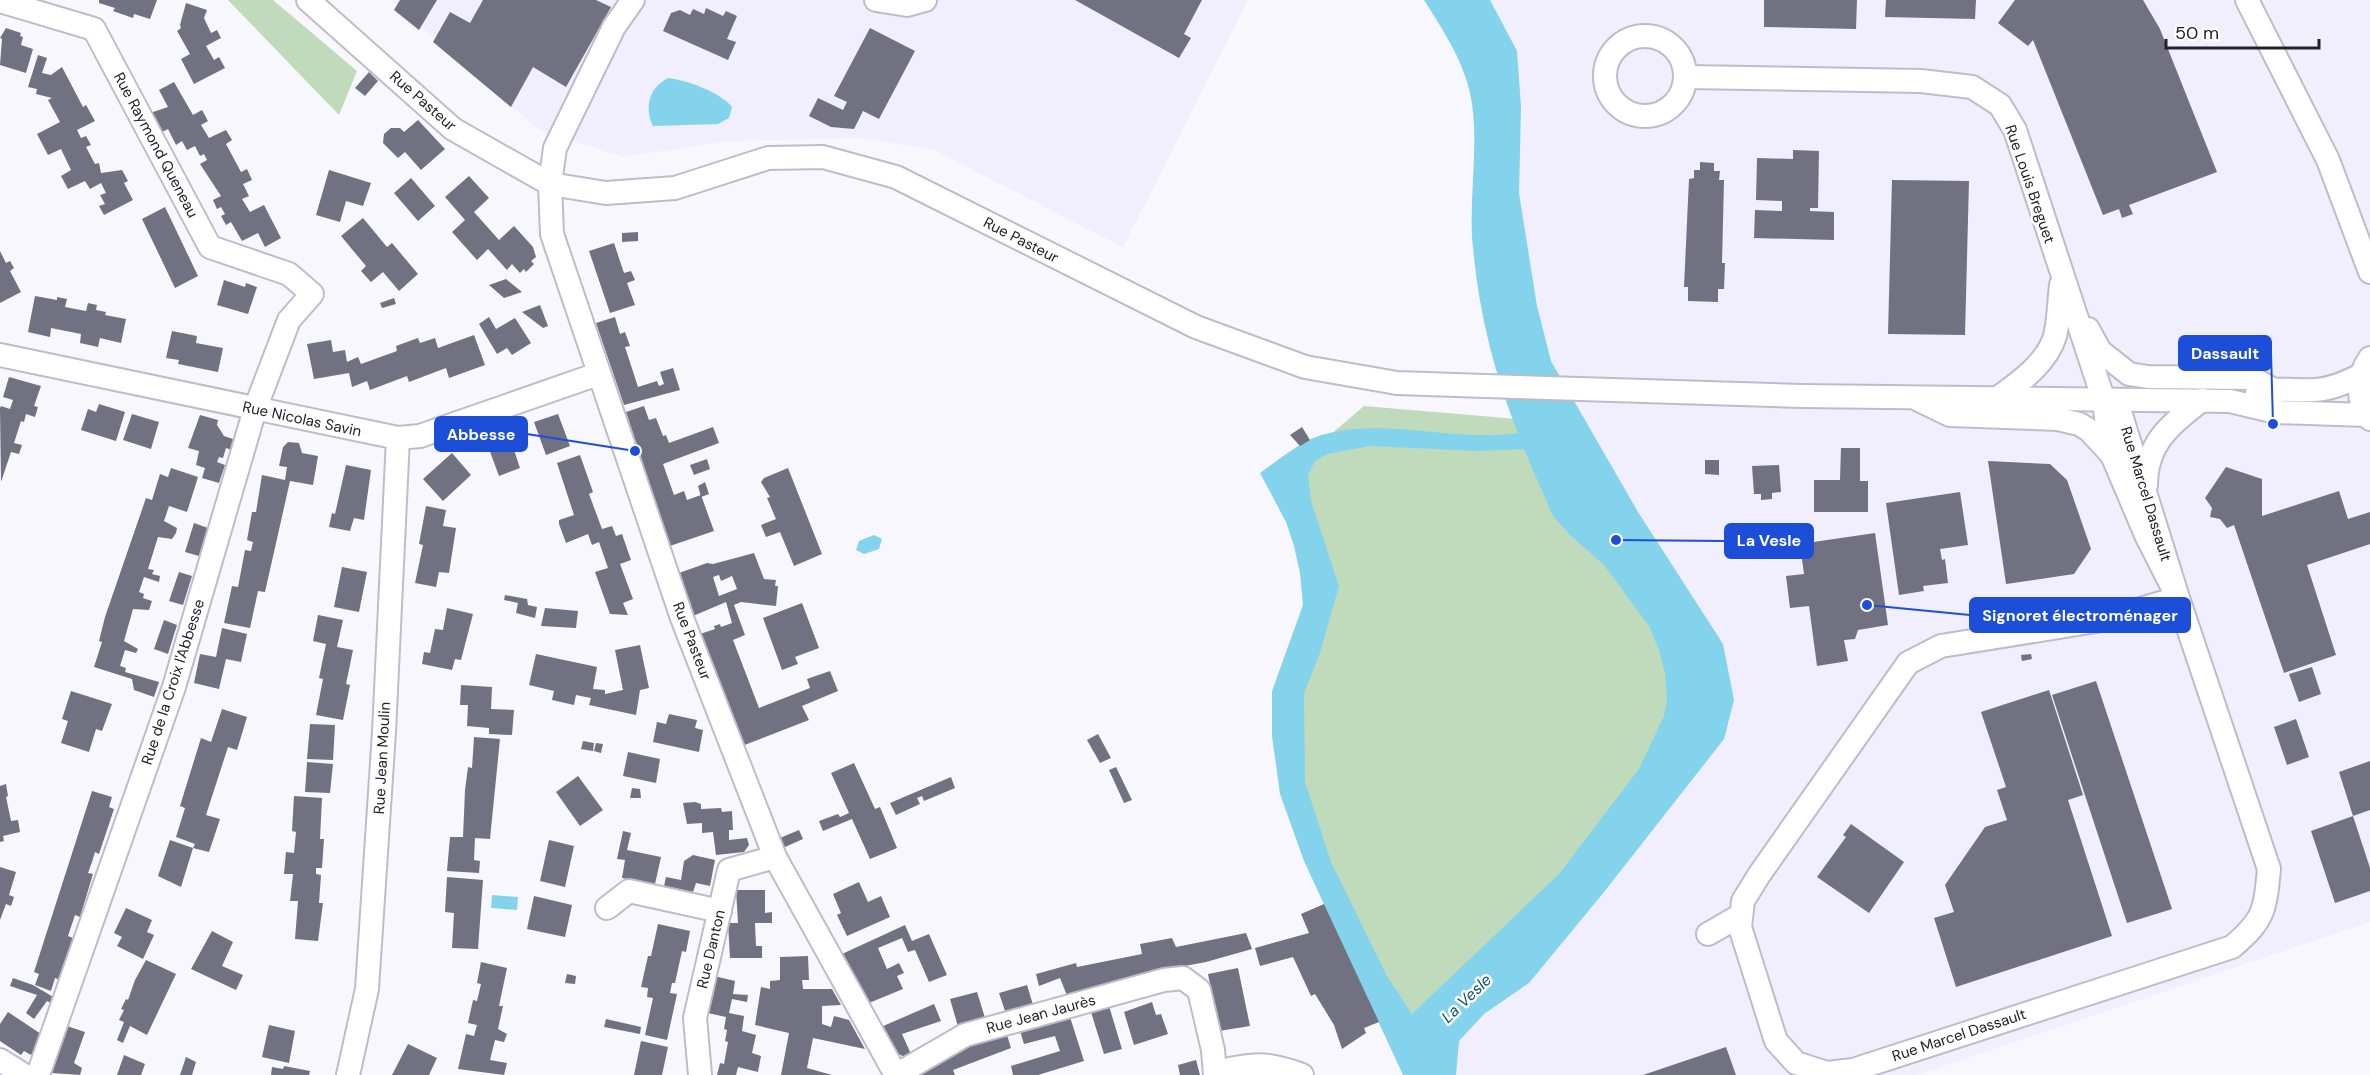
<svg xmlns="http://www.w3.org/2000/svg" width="2370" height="1075" font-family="'DM Sans',sans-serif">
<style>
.built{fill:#f1eefd}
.green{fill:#bfdbbc}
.water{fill:#82d3eb;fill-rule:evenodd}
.building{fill:#727181;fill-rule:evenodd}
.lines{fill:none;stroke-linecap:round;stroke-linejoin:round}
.minor-casing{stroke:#c0bbcc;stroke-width:26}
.minor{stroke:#fff;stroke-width:22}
.labels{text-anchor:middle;stroke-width:5;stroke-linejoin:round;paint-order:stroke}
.street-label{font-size:15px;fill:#232127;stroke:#fff}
.water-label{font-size:16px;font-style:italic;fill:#0d5464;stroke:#fff}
.leader{fill:none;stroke:#1d4ed8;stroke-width:2}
.callout-dot{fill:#1d4ed8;stroke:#fff;stroke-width:2}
.callout{fill:#1d4ed8;stroke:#1d4ed8;stroke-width:2}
.callout-label{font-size:16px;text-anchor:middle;font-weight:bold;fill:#fff}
</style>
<rect width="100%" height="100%" fill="#f9f7fe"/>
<g class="built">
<path d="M391 0H1248L1123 247 934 150 861 138 729 141 622 157 538 129Z"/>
<path d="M1437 0H2370V922L1917 1075H1454L1442 1048 1719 717 1495 272 1475 51Z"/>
</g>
<g class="green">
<path d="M228 0H273L357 71 339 115Z"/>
<path d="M1364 406 1566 423 1719 717 1442 1048 1390 1030 1294 792 1295 651 1318 585 1292 467Z"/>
</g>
<g class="water">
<path d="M1424 0H1490L1517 51 1521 107 1519 193 1537 306 1551 361 1638 512 1723 644 1734 700 1724 739 1604 892 1529 983 1484 1014 1459 1041 1456 1075H1403L1304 861 1280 794 1272 736V691L1303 605 1300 573 1294 546 1286 522 1260 473C1274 463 1289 451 1305 442 1366 411 1451 444 1518 433 1494 373 1479 313 1473 248 1467 194 1484 126 1465 76 1456 49 1439 24 1424 0ZM1370 446 1477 451 1524 449 1553 516 1570 535 1604 565 1649 626 1659 650 1665 673 1667 700 1664 716 1639 769 1559 874 1412 1014 1387 976 1331 862 1305 782 1304 693 1319 656 1339 586 1311 501 1308 475 1315 461 1327 454Z"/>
<path d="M668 78C686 80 720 92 732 107L729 118 718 124 653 126C644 107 649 88 668 78Z"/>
<path d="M874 535 882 539 879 549 864 554 856 550 859 541Z"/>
<path d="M492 895 518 897 517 910 491 908Z"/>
</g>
<g class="building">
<path d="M99 0H157L150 19 134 14 133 18 113 11 115 8 99 3Z"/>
<path d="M400 0H437L419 30 394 10Z"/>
<path d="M483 0H596L611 7 566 87 533 67 511 107 433 42 450 12 470 23Z"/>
<path d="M1075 0H1202L1184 34 1191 38 1179 58Z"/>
<path d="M1764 0H1857L1856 29 1764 27Z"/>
<path d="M1886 0H1976L1975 19 1885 17Z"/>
<path d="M2015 0H2143L2160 29 2217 172 2129 205 2133 214 2122 218 2119 209 2103 215 2033 40 2028 46 1998 23Z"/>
<path d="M186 3 207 10 204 18 211 33 217 30 221 38 206 46 214 60 219 57 225 68 194 84 181 59 190 54 177 31 181 28 180 25Z"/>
<path d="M706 8 723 16 726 11 737 16 727 39 736 42 728 60 663 31 671 13 680 10 690 15 693 9 704 14Z"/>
<path d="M6 28 21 33 20 36 23 37 21 45 33 49 26 73 0 65 2 39 0 38Z"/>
<path d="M870 28 915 51 879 119 863 111 854 129 831 127 809 116 818 98 843 110 847 102 834 96Z"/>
<path d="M38 55 47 58 42 73 51 75 62 67 83 107 86 105 95 121 77 130 81 138 86 136 91 145 86 147 95 164 99 163 101 173 122 170 128 181 124 183 133 200 104 215 99 206 105 204 100 195 106 193 101 183 90 189 85 181 68 189 61 176 71 170 61 149 48 155 37 134 60 122 48 100 52 98 36 94 37 89 28 87Z"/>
<path d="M369 72 378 81 365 96 355 88Z"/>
<path d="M174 82 193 115 202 110 208 121 201 125 209 138 226 130 232 140 226 144 241 172 247 169 252 180 243 184 249 196 242 199 250 212 264 205 281 238 265 247 258 233 242 241 231 222 226 225 221 216 225 214 221 207 217 209 213 200 221 196 200 164 207 160 204 154 200 156 195 146 187 150 182 141 176 145 168 129 160 133 150 113 168 107 159 90Z"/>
<path d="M418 120 445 149 421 170 405 152 398 158 383 143 384 134 391 128H400L404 132Z"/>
<path d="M1793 150 1819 151 1818 208H1810V211L1834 212V240L1754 238 1755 210 1782 211V201L1756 200 1757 158 1793 159Z"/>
<path d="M1700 162 1714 163V171H1720L1719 180H1724L1722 263H1725L1724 289H1718V302L1688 301V287H1684L1689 179 1694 178V170H1700Z"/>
<path d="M329 170 371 183 363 206 346 201 340 222 316 215Z"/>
<path d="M469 176 489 198 474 212 499 240 514 226 533 247 536 257 531 261 534 264 526 272 524 269 520 273 512 264 507 270 488 249 477 260 452 232 465 220 445 197Z"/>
<path d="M411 178 435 206 418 221 394 193Z"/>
<path d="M1892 180 1969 181 1965 335 1888 334Z"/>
<path d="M165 207 198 276 175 288 142 219Z"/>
<path d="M363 218 387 247 392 243 418 274 399 291 383 272 371 282 361 271 366 266 341 236Z"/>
<path d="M638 232V241L622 242V233Z"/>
<path d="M614 243 624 273 631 271 635 280 627 283 635 305 610 313 589 251Z"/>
<path d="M0 251 6 263 10 261 14 268 10 271 21 292 0 303Z"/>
<path d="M506 279 522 292 504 298 489 285Z"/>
<path d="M224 280 245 287 246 283 257 287 248 314 217 305Z"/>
<path d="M35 296 57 300V297L67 299 65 307 86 311 88 303 97 305 96 310 106 312 105 315 126 319 121 343 100 338 98 347 80 343 81 334 51 328 50 337 28 332Z"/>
<path d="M394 298 396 304 382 308 380 303Z"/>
<path d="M540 305 548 326 543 328 522 312Z"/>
<path d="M489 317 496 329 515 318 531 343 512 355 507 348 497 354 479 324Z"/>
<path d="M615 317 620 334 625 332 630 346 625 347 638 387 657 381 659 386 664 384 660 372 673 368 680 390 624 405 596 323Z"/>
<path d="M172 331 197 336 196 343 223 348 218 372 178 364 179 360 166 358Z"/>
<path d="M474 335 485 365 449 378 446 368 409 382 407 376 370 390 367 381 352 387 349 373 314 379 307 344 331 340 333 352 345 350 347 362 358 357 361 364 397 351 396 346 418 338 420 343 435 338 438 348Z"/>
<path d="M9 377 41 386 34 406 38 407 35 417 26 414 24 422 21 421 14 443 22 445 19 454 11 452 1 482 0 408 1 406 10 409 13 400 3 397Z"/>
<path d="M99 404 125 412 116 441 81 430 88 409 96 412Z"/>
<path d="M644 406 649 420 656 418 663 436 666 435 669 443 713 427 719 443 663 464 674 495 684 491 687 500 701 495 714 531 670 546 626 412Z"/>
<path d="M132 414 159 422 151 449 123 440Z"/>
<path d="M558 414 570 446 546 455 534 422Z"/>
<path d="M200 415 218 420 217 425 224 436 236 440 232 450 226 448 223 458 219 457 217 462 225 465 219 483 202 478 205 468 196 465 199 451 188 448Z"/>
<path d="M1302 427 1310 440 1300 446 1290 435Z"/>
<path d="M511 441 520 468 499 476 489 449Z"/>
<path d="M288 442 299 443 302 453 318 456 313 485 290 481 265 592 258 591 250 628 224 623 232 586 238 587 245 550 251 551 253 542 247 540 252 512H256L262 475 285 480 287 467 279 466 283 447Z"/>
<path d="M1841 448H1860V481H1868V512H1814V480H1840Z"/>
<path d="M452 453 471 475 443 501 423 479Z"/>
<path d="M580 455 593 492 589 494 602 529 612 526 616 536 622 534 631 560 620 564 633 599 623 603 628 615 610 614 595 572 608 568 599 542 592 545 588 534 566 543 559 524V520L574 515 557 463Z"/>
<path d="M707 459 710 469 694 475 690 465Z"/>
<path d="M1705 460H1719V475L1705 474Z"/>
<path d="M1988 461 2050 464 2067 480 2091 549 2074 574 2006 584Z"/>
<path d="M346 465 371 470 364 520 354 518 350 531 329 527 332 513 335 514Z"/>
<path d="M1779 465 1781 492 1772 493V499L1761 500V494H1754L1752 466Z"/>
<path d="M2226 467 2262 479V516L2339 491 2348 519 2370 512V544L2307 565 2336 655 2284 673 2234 525 2227 528 2220 519 2210 517 2212 508 2205 498Z"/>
<path d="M171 468 198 477 187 512 169 506 164 521 177 528 176 533 172 539 158 537 148 569 154 570 152 574 160 576 159 582 144 577 139 592 144 594 143 598 152 601 149 610 133 609 124 641 138 649 136 653 125 650 120 666 126 668 125 672 159 682 154 697 134 690 132 679 94 667 102 642 99 641 105 617 146 498 152 500 160 474 168 477Z"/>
<path d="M788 468 822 554 794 566 780 532 766 537 761 525 776 519 767 498 770 497 761 482 764 478Z"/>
<path d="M705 482 709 494 701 497 698 486Z"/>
<path d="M1960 492 1968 545 1940 549 1942 560 1945 559 1948 583 1923 586 1924 591 1899 595 1886 503Z"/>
<path d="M426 506 446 510 443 526 456 528 449 573 439 572 436 587 415 583 423 545 419 544Z"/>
<path d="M194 523 208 528 199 556 185 552Z"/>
<path d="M1875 533 1888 625 1858 630 1855 639 1844 640 1848 661 1817 666 1809 606 1790 608 1786 576 1804 574 1800 544Z"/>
<path d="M754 553 764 579 776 580 775 586H778L776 606 741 602 734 605 745 635 733 640 759 708 810 688 807 679 830 671 838 691 802 706 809 720 742 746 700 634 715 629 714 626 720 624 721 627 732 623 726 602 693 616 679 573 707 563 713 564ZM719 575 721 581 732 576 737 589 719 596 713 577Z"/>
<path d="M342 567 367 572 359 612 334 607Z"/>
<path d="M179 572 192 576 183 605 169 601Z"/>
<path d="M505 595 527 599 528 605 537 607 535 618 516 613 518 603 504 600Z"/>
<path d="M802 603 819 648 795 657 798 664 782 670 763 618Z"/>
<path d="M447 608 473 614 461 660 455 659 452 670 422 664 424 652 430 653 435 629 443 630Z"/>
<path d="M545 608 578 611 576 628 541 626Z"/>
<path d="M318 615 343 620 337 647 353 650 346 684 350 685 343 720 316 715 323 679 319 678 326 644 313 641Z"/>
<path d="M164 620 177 625 168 654 154 649Z"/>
<path d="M222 628 247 634 241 662 226 659 219 689 194 683 200 654 216 657Z"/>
<path d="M640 645 649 688 640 690 636 715 589 705 591 698 576 695 574 705 552 700 554 691 529 685 536 654 597 667 593 689 605 690V694L623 690 615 650Z"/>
<path d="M2031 654 2032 659 2022 661 2021 655Z"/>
<path d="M2312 667 2321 694 2299 702 2289 674Z"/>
<path d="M2096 681 2172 909 2127 923 2052 695Z"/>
<path d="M461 685 492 687 491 709 514 710 512 735 489 734V728L467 726 468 705H460Z"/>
<path d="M2049 690 2083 795 2068 800 2112 936 1956 987 1934 918 1954 912 1945 885 1985 827 2007 820 1997 790 2006 787 1981 712Z"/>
<path d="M71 691 112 704 102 731 96 729 89 752 61 743 68 721 62 719Z"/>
<path d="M222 709 247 717 237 750 228 747 206 815 220 819 209 852 193 848 195 844 176 837 185 808 180 806 201 738 211 742Z"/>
<path d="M669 714 697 720 695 728 703 730 699 752 653 742 657 722 666 724Z"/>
<path d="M2296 719 2309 757 2287 765 2274 727Z"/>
<path d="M310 724 335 725 333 760 307 759Z"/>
<path d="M1098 734 1111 758 1100 763 1087 740Z"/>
<path d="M474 737 500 739 490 839 475 838 474 860 480 861 479 873 447 871 450 837H463L465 790 468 767 472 768Z"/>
<path d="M583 741 594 743 593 751 581 749Z"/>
<path d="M596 743 603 744 601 753 594 751Z"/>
<path d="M628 752 660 759 656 783 623 776Z"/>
<path d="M2370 761V810L2353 816 2339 772Z"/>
<path d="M307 762 333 764 330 793 305 792Z"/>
<path d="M854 763 875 809 880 807 897 848 870 859 852 819 823 831 819 821 838 814 840 817 849 813 831 773Z"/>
<path d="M1116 767 1132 800 1124 803 1109 770Z"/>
<path d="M578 776 603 810 580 826 556 792Z"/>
<path d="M951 777 955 788 924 801 922 796 917 798 920 804 896 815 890 803Z"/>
<path d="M6 784 8 796 6 797 11 821 18 820 20 832 3 836 4 841 0 842V786Z"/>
<path d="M632 788 640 789 641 798H630Z"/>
<path d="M92 791 112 797 109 807 114 809 99 854 95 852 92 862 88 873 93 874 80 917 75 915 68 936 73 938 60 980 55 978 51 991 35 985 39 974 34 972Z"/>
<path d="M294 796 322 798 320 839H324L322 868H316V874L321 875 319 903H323L318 941 295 939 298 901H290L293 874H284L286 852 294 853 296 832 292 831Z"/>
<path d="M695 802 701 804V809L721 808 722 812 732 811 733 830H729V840L747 838 749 845 744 852 716 855 713 832 702 833V823L687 824 683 803Z"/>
<path d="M2353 816 2370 868V891L2335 903 2311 831Z"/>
<path d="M1851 824 1904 862 1869 913 1817 877 1846 837 1843 835Z"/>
<path d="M799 830 803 839 785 847 780 838Z"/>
<path d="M623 831 631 833 627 850 661 857 655 884 622 878 625 860 617 859Z"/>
<path d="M170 840 193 848 181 887 158 876Z"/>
<path d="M549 840 574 846 565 887 540 881Z"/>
<path d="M693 855 715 860 710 886 696 883 693 892 664 886 666 877 681 880 684 861Z"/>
<path d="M0 867 16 872 9 895 14 897 11 906 6 904 0 920Z"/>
<path d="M447 877 483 880 478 949 452 948 454 913 445 912Z"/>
<path d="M859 882 868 902 881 896 890 917 847 936 837 915 841 913 833 894Z"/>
<path d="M736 890H765V913L772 912V923H755L756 946H762V958H730L728 923H738Z"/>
<path d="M534 896 572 905 565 937 527 929Z"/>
<path d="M1324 904 1379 1022 1364 1028 1366 1033 1342 1049 1334 1025 1315 994 1311 996 1293 957 1260 966 1255 948 1309 933 1301 914Z"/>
<path d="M126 908 152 920 147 932 154 935 143 959 117 946 122 937 114 933Z"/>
<path d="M658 924 690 931 686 952 682 951 675 983H672L670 993 677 994 667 1040 645 1035 653 998 647 997 648 988 641 987 648 956H651Z"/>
<path d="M905 925 912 941 929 934 947 975 929 982 915 950 908 952 902 938 878 948 887 969 899 963 904 973 897 976 903 989 869 1003 842 954Z"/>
<path d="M212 931 233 942 222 966 243 975 236 990 191 969Z"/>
<path d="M1246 933 1252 949 1206 962 1158 971 1068 998 1060 978 1039 986 1036 974 1076 963 1077 967 1142 954 1140 944 1172 938 1176 947Z"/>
<path d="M808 956 809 980H802L803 989H832L841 1005 822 1006V1024L831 1027 834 1016 849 1020 865 1049 813 1038 807 1068 832 1075H781L789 1033 755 1025 761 987 770 989V981L780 980V957Z"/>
<path d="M146 960 176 974 147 1035 130 1026 123 1043 117 1040 124 1022 119 1020 124 1010 121 1009 126 999 128 1000 135 980Z"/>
<path d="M481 962 507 968 499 1006H503L498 1029 507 1034 504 1042 495 1040 490 1060 507 1063 504 1075 458 1069 466 1034 474 1036 477 1025 468 1023 473 1000 477 1001 481 984 477 983Z"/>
<path d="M1238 968 1250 1026 1219 1031 1208 974Z"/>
<path d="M567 974 576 976 575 984 565 983Z"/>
<path d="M710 975 735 981 733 994 748 995 747 1002 732 999 729 1013 744 1016 742 1031 756 1035 752 1053 761 1056 758 1072 738 1067 736 1075H717L720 1063 724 1064 728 1042 725 1041 727 1030 724 1029 726 1017 703 1012Z"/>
<path d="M13 978 33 985 55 998 53 1004 47 1001 34 1019 26 1013 37 995 10 986Z"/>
<path d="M1027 985 1034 1008 1007 1017 999 993Z"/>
<path d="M977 992 986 1021 959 1030 950 999Z"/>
<path d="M1152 1002 1156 1015 1161 1014 1168 1034 1134 1045 1124 1012Z"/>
<path d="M934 1004 941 1021 902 1034 911 1054 905 1057 896 1053 881 1027Z"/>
<path d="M1109 1006 1122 1049 1104 1054 1091 1012Z"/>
<path d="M8 1012 44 1036 31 1055 24 1051 21 1055 0 1041V1024Z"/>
<path d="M1070 1017 1084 1061 1038 1075H1013L1011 1066 1060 1051 1055 1036 1024 1044 1020 1031Z"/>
<path d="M606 1019 641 1027 640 1034 604 1027Z"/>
<path d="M269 1025 295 1031 289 1063 262 1057Z"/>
<path d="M67 1026 85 1032 74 1063 82 1068 80 1075 52 1073Z"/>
<path d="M1007 1035 1011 1048 953 1070 955 1075H921L920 1072 979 1042Z"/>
<path d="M641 1041 668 1047 662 1075H634Z"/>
<path d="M408 1044 437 1058 429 1075H392Z"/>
<path d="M1726 1047 1736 1075H1643Z"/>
<path d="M124 1055 145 1064 141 1075H117Z"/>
<path d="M186 1057 196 1062 192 1075H180Z"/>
<path d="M1196 1060 1200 1075H1180L1178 1065Z"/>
<path d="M284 1066 310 1071 309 1075H271L272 1067 283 1069Z"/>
</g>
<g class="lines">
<defs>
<g id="minor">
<path d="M308 0 453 129 550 184 606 193 675 188 768 158 823 157 896 177 1196 327 1305 367 1397 383 1485 386 1801 396 2230 401 2276 412 2367 415"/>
<path d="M633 0 614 27 555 148 550 184 552 234 682 618 775 857 896 1075"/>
<path d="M876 0 907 5 925 0"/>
<path d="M2247 0 2328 160 2370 272"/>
<path d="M0 1 94 29 210 247 289 274 312 294 289 320 255 409 174 687 38 1075"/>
<circle cx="1645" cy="76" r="40"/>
<path d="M1686 77 1921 81 1972 87 2000 105 2015 130 2103 398 2112 455 2146 535 2178 598 2102 620 1941 646 1908 663 1759 875 1743 901 1740 927 1776 1041 1796 1063 1827 1073 1853 1070 2232 947C2264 920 2265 911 2269 869L2178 598 2121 415 2103 398"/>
<path d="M2088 329 2100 351 2129 374 2148 377 2252 378 2272 389"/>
<path d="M0 355 398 438 420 436 598 374"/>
<path d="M2370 358C2357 376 2356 401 2370 419"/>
<path d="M2257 393C2277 387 2295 391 2315 390 2332 389 2347 382 2361 375"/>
<path d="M1999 397C2020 382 2047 363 2055 336 2059 320 2059 301 2061 285"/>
<path d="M1919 400 1950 415 2058 419 2079 424 2089 430 2112 455"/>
<path d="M2146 485C2146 444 2170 424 2202 400"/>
<path d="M607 908 629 891 720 911"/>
<path d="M1708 934 1741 915"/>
<path d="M0 1060 24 1075"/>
<path d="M1215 1072C1252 1064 1265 1061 1302 1075"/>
<path d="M348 1075 367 989 384 732 398 438"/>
<path d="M700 1075 695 1018 729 870 775 857"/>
<path d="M896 1075 965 1035 1164 980 1183 978 1199 990 1213 1050 1215 1075"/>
</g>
</defs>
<use href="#minor" class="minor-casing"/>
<use href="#minor" class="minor"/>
</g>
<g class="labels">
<g class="street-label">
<text transform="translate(423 101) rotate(41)" y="5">Rue Pasteur</text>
<text transform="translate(156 145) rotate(62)" y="5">Rue Raymond Queneau</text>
<text transform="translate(2030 184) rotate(71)" y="5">Rue Louis Breguet</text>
<text transform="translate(1021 240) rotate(27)" y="5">Rue Pasteur</text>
<text transform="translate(302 419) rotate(12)" y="5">Rue Nicolas Savin</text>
<text transform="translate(2146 494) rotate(73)" y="5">Rue Marcel Dassault</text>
<text transform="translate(692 641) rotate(69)" y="5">Rue Pasteur</text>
<text transform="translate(173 682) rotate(-72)" y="5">Rue de la Croix l'Abbesse</text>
<text transform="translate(382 758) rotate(-87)" y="5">Rue Jean Moulin</text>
<text transform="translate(711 949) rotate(-77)" y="5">Rue Danton</text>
<text transform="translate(1041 1014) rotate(-15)" y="5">Rue Jean Jaurès</text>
<text transform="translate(1959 1035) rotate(-18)" y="5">Rue Marcel Dassault</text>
</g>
<g class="water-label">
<text transform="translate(1466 998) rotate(-44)" y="6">La Vesle</text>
</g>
</g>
<path class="leader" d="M2273 424L2271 353M635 451L527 434M1616 540L1725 541M1867 605L1970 615"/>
<g class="callout-dot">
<circle cx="2273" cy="424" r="6"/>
<circle cx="635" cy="451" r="6"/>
<circle cx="1616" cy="540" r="6"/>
<circle cx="1867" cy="605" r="6"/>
</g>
<g class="callout">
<rect x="2179" y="336" width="92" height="34" rx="6"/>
<rect x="435" y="417" width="92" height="34" rx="6"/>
<rect x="1725" y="524" width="88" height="34" rx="6"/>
<rect x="1970" y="598" width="220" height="34" rx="6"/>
</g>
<g class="callout-label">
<text x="2225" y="359">Dassault</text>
<text x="481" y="440">Abbesse</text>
<text x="1769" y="546">La Vesle</text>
<text x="2080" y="621">Signoret électroménager</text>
</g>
<path d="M2166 39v9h153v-9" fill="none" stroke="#232127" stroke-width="3"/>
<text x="2175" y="39" font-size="18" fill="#232127" stroke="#ffffff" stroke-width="4.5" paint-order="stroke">50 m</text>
</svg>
